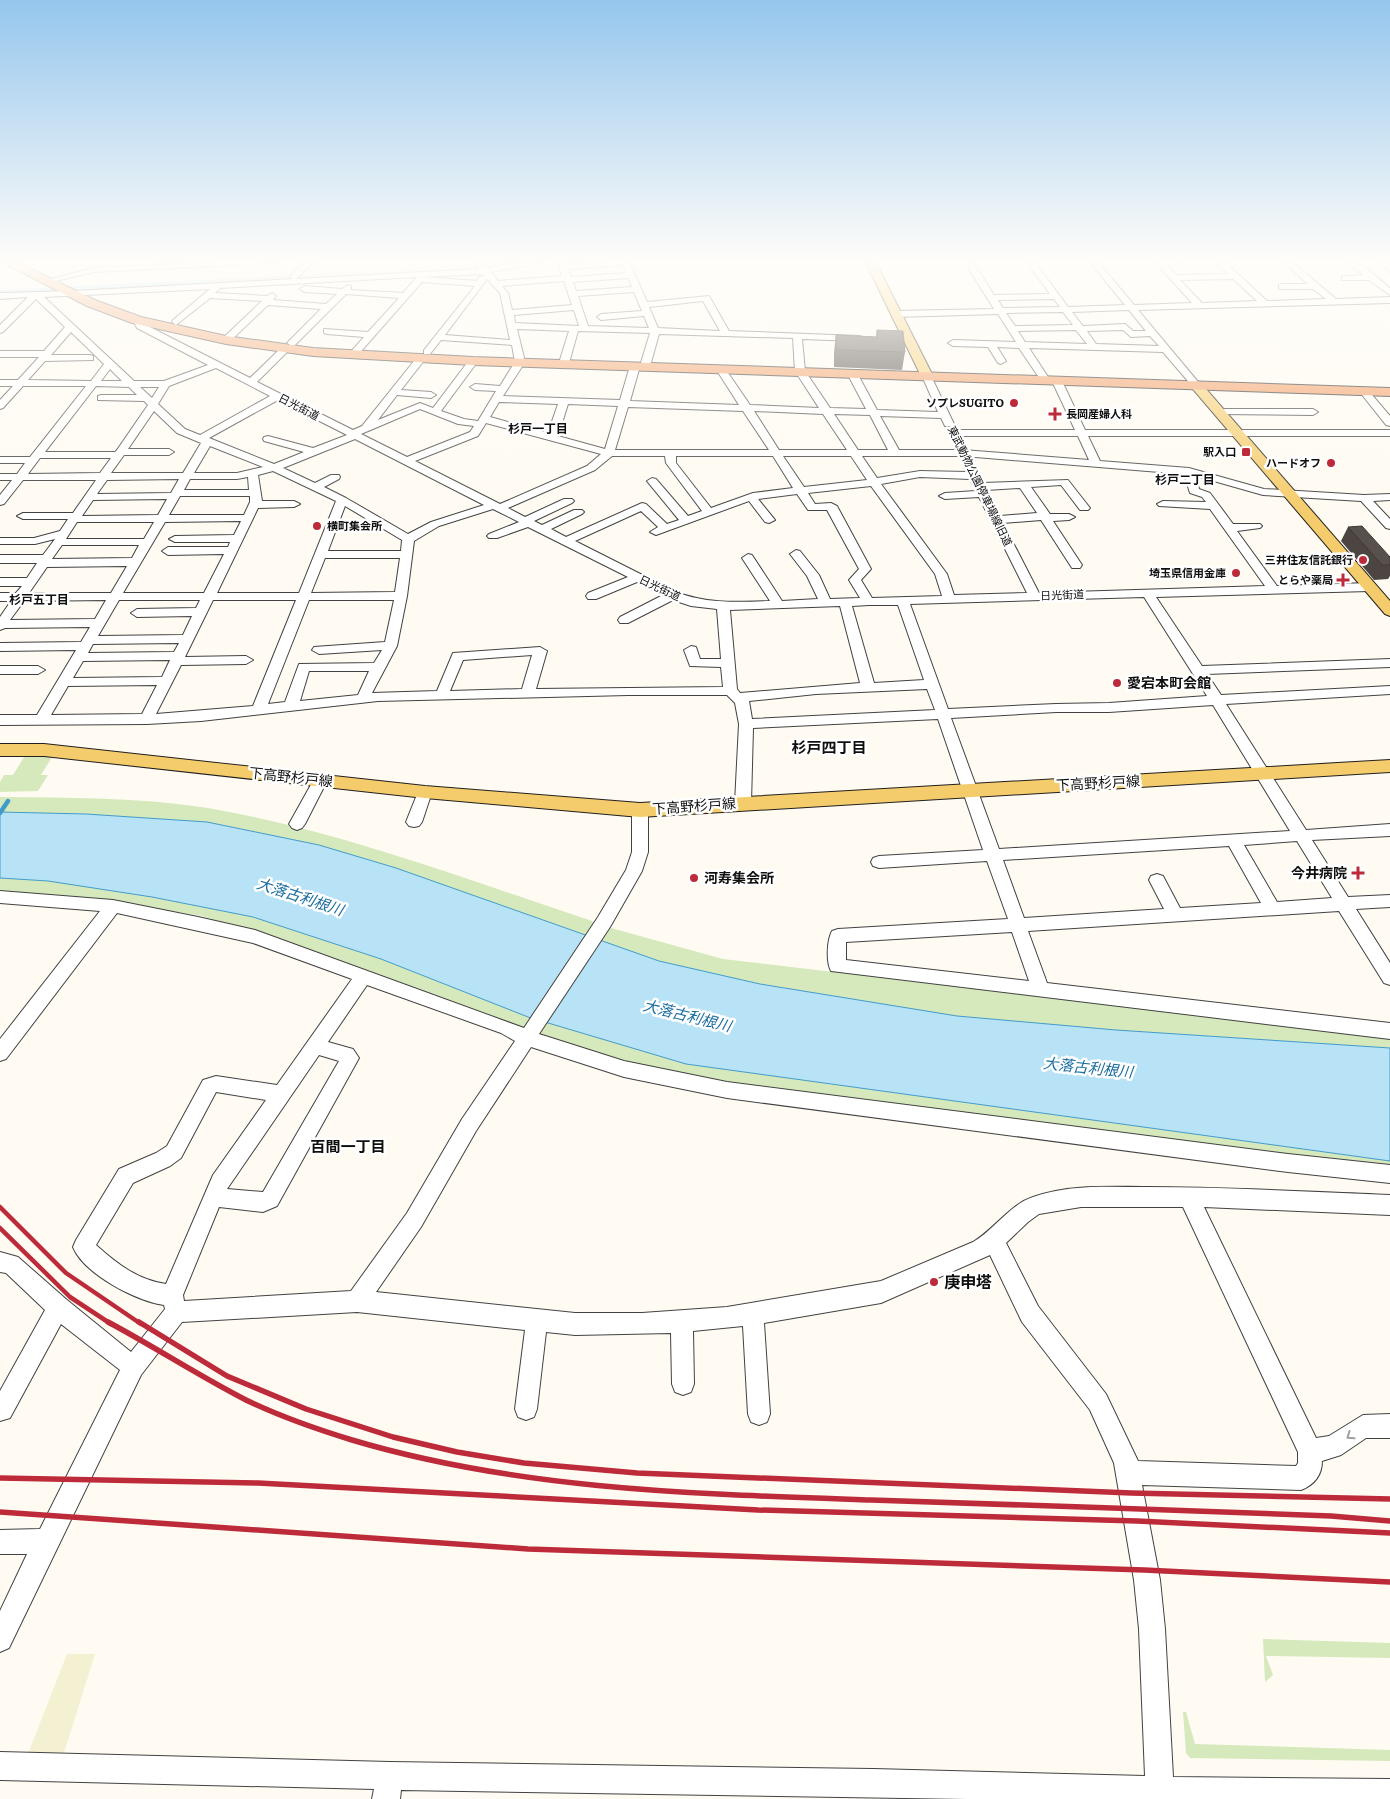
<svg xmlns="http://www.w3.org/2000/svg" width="1390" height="1799" font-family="Literata,'Noto Sans JP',serif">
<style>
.farmland{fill:#f4f0d2}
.green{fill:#d6e9bc}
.water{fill:#b8e2f5;stroke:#419bca}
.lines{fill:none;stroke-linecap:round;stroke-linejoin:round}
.stream{stroke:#419bca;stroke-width:4.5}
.river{fill:#b8e2f5;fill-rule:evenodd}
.minor-casing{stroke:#424242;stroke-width:2}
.major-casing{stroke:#202020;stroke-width:2}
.highway-casing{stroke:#202020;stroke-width:2}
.minor{fill:#fff;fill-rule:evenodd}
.major{fill:#f5cc6c;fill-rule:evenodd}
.highway{fill:#f1995e;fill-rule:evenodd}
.rail-far1{stroke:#bd2a39;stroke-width:4.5}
.rail{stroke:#bd2a39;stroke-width:5.5}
.wall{fill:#4c4541}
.building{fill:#58504c;stroke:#3e3835}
.oneway{stroke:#9f9f9f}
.poi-dot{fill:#bd2a39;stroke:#fff;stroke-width:2}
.labels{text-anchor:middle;stroke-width:5;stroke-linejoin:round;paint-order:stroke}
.far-poi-label{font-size:11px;font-weight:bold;fill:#0f0f0f;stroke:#fff;text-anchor:end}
.far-street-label{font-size:11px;fill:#0f0f0f;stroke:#fff}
.far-neighbourhood-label{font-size:12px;font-weight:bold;fill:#0f0f0f;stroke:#fff}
.poi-label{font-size:14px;font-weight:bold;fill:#0f0f0f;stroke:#fff;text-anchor:start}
.street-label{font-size:14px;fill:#0f0f0f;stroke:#fff}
.neighbourhood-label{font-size:15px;font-weight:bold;fill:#0f0f0f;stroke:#fff}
.water-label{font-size:15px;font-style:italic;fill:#1a6d9f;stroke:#fff}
.near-poi-label{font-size:16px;font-weight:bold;fill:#0f0f0f;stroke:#fff;text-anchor:start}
</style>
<rect width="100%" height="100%" fill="#fffbf2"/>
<path class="farmland" d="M67 1654H95L63 1756 28 1754Z"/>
<g class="green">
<path d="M26 754 52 757 41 775H48L38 791 0 792V782L4 775H13Z"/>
<path d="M0 797C69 798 139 797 208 808 340 831 465 879 592 921 596 928 604 930 611 928L723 959 1390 1038V1048L1116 1030 957 1016 760 984 659 961 396 868 319 845 207 822 86 814 0 812Z"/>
<path d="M0 878 48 881 152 897 253 917 381 959 528 1017 686 1064 1390 1161V1168L784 1092 614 1062 540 1037 539 1032 521 1028 258 934 202 916 118 902 0 893Z"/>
<path d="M1263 1639 1390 1643V1658L1266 1656 1273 1675 1265 1682Z"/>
<path d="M1183 1712H1186L1195 1744 1390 1750V1761L1190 1758 1186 1753Z"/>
</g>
<path class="water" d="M0 812 86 814 207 822 319 845 396 868 659 961 760 984 957 1016 1116 1030 1390 1048V1161L686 1064 528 1017 381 959 253 917 152 897 48 881 0 878Z"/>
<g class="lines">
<path class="stream" d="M0 813 8 801"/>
<path class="river" d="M500 261H530L528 264 523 265 473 274 0 298V290L473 266Z"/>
<defs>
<g id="minor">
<path d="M229 261H278L274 263 94 272 47 283 43 281 94 268Z"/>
<path d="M306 261H315L296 279 479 269 475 264 479 262 487 268 527 261H543L539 263 491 272 498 281 562 276 557 261H565L566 264 629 261 647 302 709 296 729 331 860 336V340L857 341 802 339 805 371 830 408 866 409 847 373 852 370 857 373 877 410 938 412 922 376 924 374H930L954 424 953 426H945L941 418 880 416 899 450H963L1089 460 1078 436H953L948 433 953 430H1075L1052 381 1057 378 1062 381 1085 430H1390V436H1088L1100 461 1189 468 1264 489 1364 495 1390 494V500L1373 501 1390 519V529L1386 528 1361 501 1263 495 1196 476 1199 489 1210 493 1233 524H1260L1262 526 1260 528 1237 531 1277 586 1369 583 1375 587 1369 591 1156 597 1202 666 1390 659V667L1207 674 1221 695 1390 686V694L1226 704 1306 830 1390 824V836L1312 840 1348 897 1390 895V907L1356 909 1390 963V985L1384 983 1339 911 1028 931 1047 983 1390 1023V1039L831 971C826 962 827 940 832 931L838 929 1008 919 987 861 879 868 873 866 871 862 873 858 879 856 983 850 938 719 753 728 751 803 748 807 743 808 738 807 735 803 739 724 735 703 727 695H628L378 701 201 721 147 724 0 725V715H37L76 650 0 651V643L81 642 90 627 5 628 0 630V617L11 601H0V593H16L22 586H0V578H27L37 563H0V555H43L55 539 35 544H0V538H34L60 531 68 519H23L17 516 23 513H73L96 480H23L4 504 0 505V495L12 480H0V474H17L25 463H0V457H30L86 386H23L3 408 0 409V400L13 386H0V380H18L39 357H0V351H44L65 327 36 299 3 332 0 333V325L28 297 0 299V293L74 291 293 279 290 277 291 275ZM623 265 626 273 571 277 568 269ZM483 274 485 276 479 277 477 281 424 277ZM417 277 403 293 351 290V286L348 285 342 289 304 286 300 289 304 292 337 294 326 304 273 300 276 296 272 293 267 296 215 293 220 288ZM628 278 632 287 576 291 573 282ZM487 279 500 293 510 340 445 335ZM564 281 572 305 512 310 508 293 502 286ZM422 282 475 286 424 350V354H430L441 340 512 345 515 362 500 386 475 384 470 387 475 390 496 391 478 421 464 419 441 411 478 361 476 359H470L433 408 420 403 378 420 397 395 431 398 436 395 431 392 401 390 426 358 421 355 418 356 362 426 353 430 257 382 288 351V347H282L250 378 144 324 140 318 137 317 133 320 137 328 208 365 164 381H134L44 297 210 289 173 320 172 322 176 325 210 298 262 301 223 338V342H229L268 305 321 309 287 343 292 346 295 345 346 294 399 298 368 332 324 329V333L327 334 364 337 348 355 353 358 356 357ZM634 292 642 311 601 314 597 317 601 320 644 316 649 328 588 326 578 296ZM703 301 720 331 658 328 649 307ZM574 310 579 326 515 323 514 315ZM517 329 569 331 559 363 564 366 569 363 578 331 650 333 640 366 645 369 650 366 659 334 793 338 795 371 819 408 750 405 724 367 721 366 716 369 739 405 630 401 640 366 635 363 630 366 620 400 503 396 525 362ZM71 332 104 364 91 381 28 380 45 361 93 360V356L90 355H51ZM216 368 270 396 200 435 185 429 158 404 169 386ZM110 369 122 381H101ZM96 386 129 387 137 395H101L98 396V400L144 401 148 405 117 450 115 452H45ZM140 387H159L152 398ZM278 400 347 435 313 448 268 436 264 437 263 439 264 441 304 452 274 464 209 438ZM499 402 558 404 548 433 490 417ZM568 404 618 406 605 449 558 436ZM628 407 743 411 769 450H615ZM420 409 458 424 474 426 470 432 407 457 361 434ZM154 411 177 433 201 443 183 473H111L124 455H169L174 452 169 449H128ZM754 411 823 414 847 450H779ZM834 414 870 415 888 450H858ZM486 423 601 454 587 466 500 504 415 461 478 436ZM355 439 484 505 431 522 408 534 346 498 324 487 339 479 340 477 339 475H331L315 483 283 468ZM210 446 263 467 237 473H194ZM612 456H665L666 463 702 511 688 516 656 479 652 478 647 481 679 520 667 524 646 504 642 503 566 537 551 529 582 514 584 512 582 510H574L542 525 534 521 572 503 574 501 572 499H564L525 517 508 508 595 470ZM676 456H773L793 488 753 493 711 508 676 463ZM783 456H851L867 480 804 487ZM862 456H963L1184 474 1190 493 1202 497 1206 502 1163 501 1157 504 1159 506 1210 509 1265 586 1039 593 1003 523 1041 520 1072 568H1080L1082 565 1053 521 1069 520 1075 517 1069 514H1050L1031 487 1061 485 1080 510H1088L1090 508 1068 480 983 483 974 466 969 463 964 466 967 472 920 471 877 478ZM40 458H111L100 473 28 474ZM273 471 336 501 299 593H217L258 508 294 507 300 504 294 501H262L258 475ZM248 477 249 490H184L190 479H237ZM920 477 970 479 976 491 945 493 939 496 945 499 979 497 1027 593 954 595 947 574 881 484ZM179 479 171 493 97 494 107 480ZM871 486 935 574 942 596 872 598 861 580 871 569 837 506 831 503 815 504 808 493ZM1020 488 1037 513 1000 516 986 490ZM797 494 808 510H827L859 569 849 580 860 598 830 599 819 575 800 551 796 550 790 554 807 576 818 599 782 601 752 555 748 554 742 558 770 601C737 602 707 604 676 592L575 541 641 511 658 527 650 532 656 535 749 501 765 522 769 523 775 520 758 499ZM180 496H250V502L244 515H169ZM167 499 158 515 82 516 93 500ZM345 506 402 540 401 551H328ZM493 509 519 522 489 534 487 536 489 538H497L528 527 628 577 588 593 586 596 588 599H596L637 582 663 595 620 617 618 620 620 623H628L673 600 691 606 717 609 721 659H700L696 647 691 646 684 650 690 666 721 667 723 687 536 689 547 651 540 647 453 653 437 691 372 693 397 646 407 596 414 541 439 526ZM241 521 234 535 175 536 169 539 175 542H230L228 547H168L162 551 168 555 224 554 204 593H123L165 522ZM77 522H154L144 539H66ZM62 545H139L132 558 52 559ZM325 558H400L395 592 311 593ZM127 566 111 593H29L47 567ZM1144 597 1207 696 1109 703 1056 704 948 709 910 604ZM106 600 95 619 10 620 24 601ZM119 600H200L196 608 137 609 131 613 137 617 192 616 183 635 98 636ZM213 600H296L253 706 156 714 181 665 246 664 253 660 246 656 185 657ZM309 600H394L385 642 314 647 312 650 319 654 382 650 374 663 299 664 285 702 268 704ZM869 605H898L924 680 874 683 852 606ZM840 606 860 683 740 693 737 689 730 610ZM179 643 174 652 88 653 93 644ZM532 655 522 689 450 691 463 660ZM170 660 162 677 73 678 83 661ZM309 671H369L358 695 300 701ZM157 685 142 714 51 715 68 686ZM927 689 935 710 752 719 749 701 816 694ZM1213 705 1290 831 999 849 951 718 1056 712H1109ZM1297 841 1332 898 1277 902 1244 845ZM1229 846 1261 903 1180 908 1163 876 1157 874 1151 876 1149 880 1164 909 1024 918 1003 860ZM1012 932 1029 981 846 960V942Z"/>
<path d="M1026 261H1034L1068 307 1125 305 1089 261H1097L1134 305 1192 303 1154 261H1183V264H1166L1176 275 1228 274 1215 261H1224L1267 301 1326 299 1313 289H1279V285L1282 284H1308L1282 261H1291L1336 299 1390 297V303L1138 310 1199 383V387H1193L1163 352 1029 348 1050 380 1045 383 1042 382 1019 348 997 347 1006 361 1001 364 998 363 988 347 953 346 948 343 953 340 1016 342 998 314 896 317 892 314 896 311 994 309 967 266 971 264H974L994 295 1050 294ZM1233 279 1257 301 1202 303 1180 280ZM1054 299 1060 307 1003 308 998 300ZM1129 310 1146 331H1133L1125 324 1083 326 1072 312ZM1063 312 1073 325 1015 326 1006 313ZM1076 330 1087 344 1025 342 1018 331ZM1123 330 1131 337 1150 336 1159 346 1096 344 1087 331Z"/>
<path d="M1346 261C1362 260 1377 278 1390 288V295L1369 280H1342V276L1363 275Z"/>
<path d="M1376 261H1385L1390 266V272Z"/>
<path d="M1364 388 1367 389 1390 416V426L1386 425 1359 391Z"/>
<path d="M1219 409H1313L1318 412 1313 415 1215 414 1214 412Z"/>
<path d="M0 666H38L45 670 38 674H0Z"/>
<path d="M320 776 325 777 327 781 305 824 302 828 297 830 292 828 289 824 313 781 315 777Z"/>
<path d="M425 787 430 788 432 792 422 822 419 826 414 827 409 826 406 822 418 792 420 788Z"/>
<path d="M640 805 645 806 648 810V852L642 871 610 927 539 1034 624 1061 727 1082 1288 1154 1390 1165V1183L1288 1172 727 1098 624 1077 531 1047 476 1131 421 1227 376 1292 575 1313H642L727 1307 881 1281 973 1242C994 1230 1009 1205 1033 1197 1069 1184 1109 1187 1146 1187 1228 1187 1309 1192 1390 1195V1215L1204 1207 1316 1438 1329 1436 1363 1415 1390 1414V1438H1366L1341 1455 1322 1461C1322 1475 1314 1485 1301 1490L1142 1485 1160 1580 1165 1629 1173 1777 1390 1779V1799H967L401 1790 400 1799H372L374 1789 0 1780V1752L390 1762 873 1769 1145 1776 1139 1629 1134 1580 1114 1463 1090 1410 1022 1322 990 1255 881 1303 764 1323 770 1414 767 1422 759 1425 751 1422 748 1414 743 1326 693 1331 694 1384 691 1392 683 1395 675 1392 672 1384 671 1333 575 1335 546 1332 537 1409 534 1417 526 1420 518 1417 515 1409 525 1330 357 1312 182 1322 141 1375 9 1648 0 1652V1611L27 1554H0V1530L40 1529 120 1370 61 1324 10 1418 0 1421V1391L45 1310 6 1273 0 1272V1252L18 1257 67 1300 131 1352 165 1309 164 1305C136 1301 84 1274 73 1247L76 1240 119 1169 156 1153 167 1146 203 1080 216 1076 277 1085 352 979 253 943 117 913 6 1059 0 1061V1039L100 911 0 903V891L113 900 198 917 255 930 524 1028 598 917 626 870 632 852V810L635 806ZM367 985 501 1033 515 1041 462 1119 407 1213 351 1291 184 1301 183 1295 219 1207 263 1212 277 1206 359 1058 353 1049 328 1042ZM319 1055 339 1061 263 1192 227 1189ZM216 1092 266 1100 213 1175 166 1284C138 1280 117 1264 96 1245L133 1183 170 1166 181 1158ZM1081 1207H1183L1298 1452V1463L1296 1466 1138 1461 1106 1394 1038 1306 1006 1243 1028 1222 1039 1214Z"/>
</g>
<g id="major">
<path d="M865 261H875L933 376 931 378 927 380 921 376Z"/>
<path d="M1196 381 1200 382 1390 601V616L1385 614 1192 388 1190 385 1192 382Z"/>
<path d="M0 744H44L425 786 640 803 1390 760V772L640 817 425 798 44 756H0Z"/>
</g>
<path id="highway" d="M0 261H15L95 300 141 317 226 336 313 348 473 357 1390 388V396L473 365 313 356 226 344 132 323 87 306Z"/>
</defs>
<use href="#minor" class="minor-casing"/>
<use href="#major" class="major-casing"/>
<use href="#highway" class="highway-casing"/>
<use href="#minor" class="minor"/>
<use href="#major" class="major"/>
<use href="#highway" class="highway"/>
<g class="rail-far1">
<path d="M0 1207 66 1273 141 1324"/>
<path d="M0 1228 70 1297 111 1324"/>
</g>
<g class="rail">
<path d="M108 1322C155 1347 199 1376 246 1400 279 1416 316 1429 352 1440 520 1490 697 1494 871 1500 1024 1505 1178 1510 1331 1516L1390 1521"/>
<path d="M139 1322 227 1376 306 1409 393 1437 457 1452 524 1463 637 1473 1131 1493 1390 1499"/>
<path d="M0 1478 258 1483 758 1510 1137 1521 1390 1533"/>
<path d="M0 1512 528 1549 1144 1570 1390 1582"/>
</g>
</g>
<g class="wall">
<path d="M877 330 905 352 902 370 834 367V352L836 335 876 337Z"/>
<path d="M1348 527 1390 557V576L1388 579 1374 580 1341 541Z"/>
</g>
<g class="building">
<path d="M877 330 903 331 905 352 836 350V335L877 337Z"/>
<path d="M1362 526 1390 557V565H1382L1348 527Z"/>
</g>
<defs><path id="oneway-chevron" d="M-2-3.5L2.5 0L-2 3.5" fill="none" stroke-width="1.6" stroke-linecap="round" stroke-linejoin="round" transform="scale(1.25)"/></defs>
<use class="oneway" href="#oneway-chevron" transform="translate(1350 1436) rotate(145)"/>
<linearGradient id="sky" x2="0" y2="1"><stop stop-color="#95c6ed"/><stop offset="0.51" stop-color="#fffdf9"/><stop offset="1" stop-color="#fffdf9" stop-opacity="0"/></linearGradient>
<rect width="1390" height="513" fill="url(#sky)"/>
<g class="poi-dot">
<circle cx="1014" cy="403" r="5"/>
<path d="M1052.5 406.5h5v5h5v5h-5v5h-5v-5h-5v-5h5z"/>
<rect x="1241" y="447" width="10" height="10" rx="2.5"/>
<circle cx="1331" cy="463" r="5"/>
<circle cx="317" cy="526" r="5"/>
<circle cx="1363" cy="560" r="5"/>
<circle cx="1236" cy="573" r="5"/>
<path d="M1340.5 572.5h5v5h5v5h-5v5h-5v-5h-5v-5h5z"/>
<circle cx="1117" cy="683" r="5"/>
<path d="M1355.5 865.5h5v5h5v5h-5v5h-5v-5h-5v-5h5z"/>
<circle cx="694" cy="878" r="5"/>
<circle cx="934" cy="1282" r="5"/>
</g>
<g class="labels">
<g class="far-poi-label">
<text x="1004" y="407">ソプレSUGITO</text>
<text x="1066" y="418" text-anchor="start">長岡産婦人科</text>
<text x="1236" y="456">駅入口</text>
<text x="1321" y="467">ハードオフ</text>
<text x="327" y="530" text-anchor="start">横町集会所</text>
<text x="1353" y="564">三井住友信託銀行</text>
<text x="1226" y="577">埼玉県信用金庫</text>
<text x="1333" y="584">とらや薬局</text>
</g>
<g class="far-street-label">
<text transform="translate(299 407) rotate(27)" y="4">日光街道</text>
<text transform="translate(980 486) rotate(64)" y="4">東武動物公園停車場線旧道</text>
<text transform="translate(660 588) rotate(25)" y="4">日光街道</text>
<text transform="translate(1062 595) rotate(-2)" y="4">日光街道</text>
</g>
<g class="far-neighbourhood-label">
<text x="538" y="433">杉戸一丁目</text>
<text x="1185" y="484">杉戸二丁目</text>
<text x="39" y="604">杉戸五丁目</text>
</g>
<g class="poi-label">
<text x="1127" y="688">愛宕本町会館</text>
<text x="1347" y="878" text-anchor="end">今井病院</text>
<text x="704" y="883">河寿集会所</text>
</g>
<g class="street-label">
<text transform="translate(291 777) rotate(6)" y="5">下高野杉戸線</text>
<text transform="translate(1098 783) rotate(-3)" y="5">下高野杉戸線</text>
<text transform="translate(694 806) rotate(-4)" y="5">下高野杉戸線</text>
</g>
<g class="neighbourhood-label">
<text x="829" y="753">杉戸四丁目</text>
<text x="348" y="1152">百間一丁目</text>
</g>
<g class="water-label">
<text transform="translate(300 897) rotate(18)" y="5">大落古利根川</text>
<text transform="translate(687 1016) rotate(14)" y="5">大落古利根川</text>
<text transform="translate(1088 1068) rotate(6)" y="5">大落古利根川</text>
</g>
<g class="near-poi-label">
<text x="944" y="1288">庚申塔</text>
</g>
</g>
</svg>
